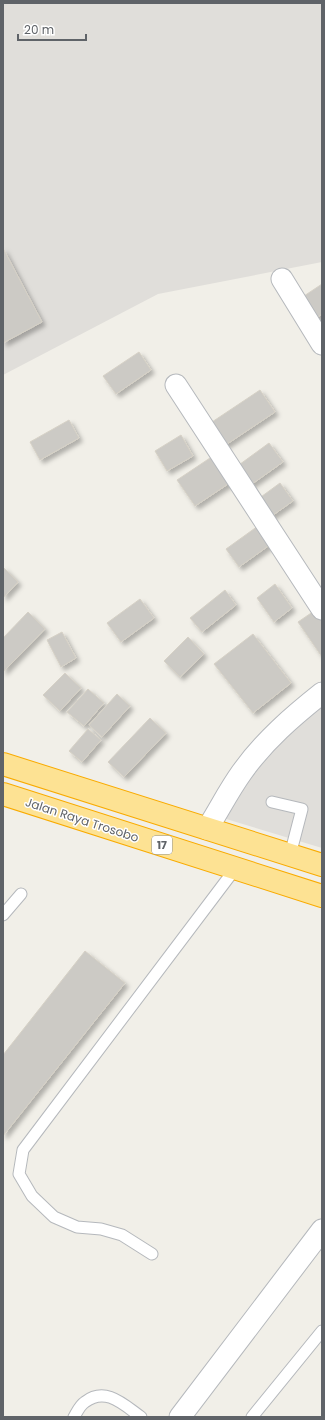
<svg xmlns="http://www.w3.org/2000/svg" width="325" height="1420" font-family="Poppins,sans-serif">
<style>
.industrial{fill:#e0deda}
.building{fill:#cccac5;stroke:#d6d1c6;filter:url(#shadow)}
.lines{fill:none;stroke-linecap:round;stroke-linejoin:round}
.lane-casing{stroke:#b5b8bc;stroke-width:13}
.street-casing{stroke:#b5b8bc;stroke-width:23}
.highway-casing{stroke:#f9ab00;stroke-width:24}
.lane{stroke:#fff;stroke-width:11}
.street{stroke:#fff;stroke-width:21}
.highway{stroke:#fde293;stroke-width:22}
.labels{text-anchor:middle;stroke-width:3;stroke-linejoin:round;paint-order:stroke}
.shield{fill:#fff;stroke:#8f9295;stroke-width:1}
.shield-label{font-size:11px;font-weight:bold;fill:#5f6368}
.street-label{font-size:12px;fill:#5f6368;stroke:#fff}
</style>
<defs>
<filter id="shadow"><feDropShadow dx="3.5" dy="3.5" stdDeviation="2" flood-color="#0004"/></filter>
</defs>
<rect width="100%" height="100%" fill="#f1efe8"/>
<g class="industrial">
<path d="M3 3H322V262L158 294 3 375Z"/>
<path d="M322 695V848L213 815Z"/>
</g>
<g class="building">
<path d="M3 248 42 322 3 343Z"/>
<path d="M322 284V314L312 321 298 300Z"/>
<path d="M139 352 151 370 116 394 103 376Z"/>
<path d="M260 390 275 412 224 446 209 424Z"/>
<path d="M69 420 79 438 40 460 30 442Z"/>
<path d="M181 435 193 456 167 471 155 451Z"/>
<path d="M269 443 283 462 245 489 232 470Z"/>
<path d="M213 456 231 482 195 506 177 480Z"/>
<path d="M280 483 293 501 266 520 254 502Z"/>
<path d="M258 526 271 544 239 567 226 549Z"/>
<path d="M3 567 18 582 3 598Z"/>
<path d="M275 584 292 608 274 622 257 598Z"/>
<path d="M225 590 236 605 202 632 190 618Z"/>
<path d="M140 599 154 618 121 642 107 623Z"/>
<path d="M317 609 322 617V657L298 622Z"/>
<path d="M28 612 45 629 3 672V638Z"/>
<path d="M62 632 76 658 61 667 47 640Z"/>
<path d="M253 634 291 683 253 713 214 664Z"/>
<path d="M188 637 204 654 180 677 164 661Z"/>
<path d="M65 673 81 688 60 711 43 695Z"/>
<path d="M88 689 104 703 84 726 67 712Z"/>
<path d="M117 694 130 706 102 737 89 725Z"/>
<path d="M150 718 166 733 124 777 108 762Z"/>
<path d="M88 729 101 740 82 762 69 751Z"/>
<path d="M85 951 125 983 3 1136V1055Z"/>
</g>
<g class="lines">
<defs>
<g id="lane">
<path d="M272 802 302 809 290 855"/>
<path d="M3 915 21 894"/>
<path d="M152 1254 122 1235 101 1229 77 1227 54 1217 32 1196 19 1174 23 1150 235 869"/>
<path d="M74 1417C77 1412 80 1405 85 1402 106 1386 124 1405 141 1417"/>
<path d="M252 1417 322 1331"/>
</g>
<g id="street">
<path d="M282 279 322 344"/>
<path d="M176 385 322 609"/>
<path d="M207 829C219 810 229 790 242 772 264 741 293 716 322 693"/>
<path d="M180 1417 322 1230"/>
</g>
<g id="highway">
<path d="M3 764 322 865"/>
<path d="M3 794 322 896"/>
</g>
</defs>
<use href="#lane" class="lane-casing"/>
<use href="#street" class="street-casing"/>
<use href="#highway" class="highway-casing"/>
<use href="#lane" class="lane"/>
<use href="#street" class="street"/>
<use href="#highway" class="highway"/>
</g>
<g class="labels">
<rect class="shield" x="152" y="836" width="20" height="18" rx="3"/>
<g class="shield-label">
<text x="162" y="849">17</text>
</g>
<g class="street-label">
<text transform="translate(82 820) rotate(18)" y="4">Jalan Raya Trosobo</text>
</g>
</g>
<rect width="325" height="1420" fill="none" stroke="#5f6368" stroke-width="8"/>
<path d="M18 34v6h68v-6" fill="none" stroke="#5f6368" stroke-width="2"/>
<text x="24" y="34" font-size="12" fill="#5f6368" stroke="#ffffff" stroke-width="3" paint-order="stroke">20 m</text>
</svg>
